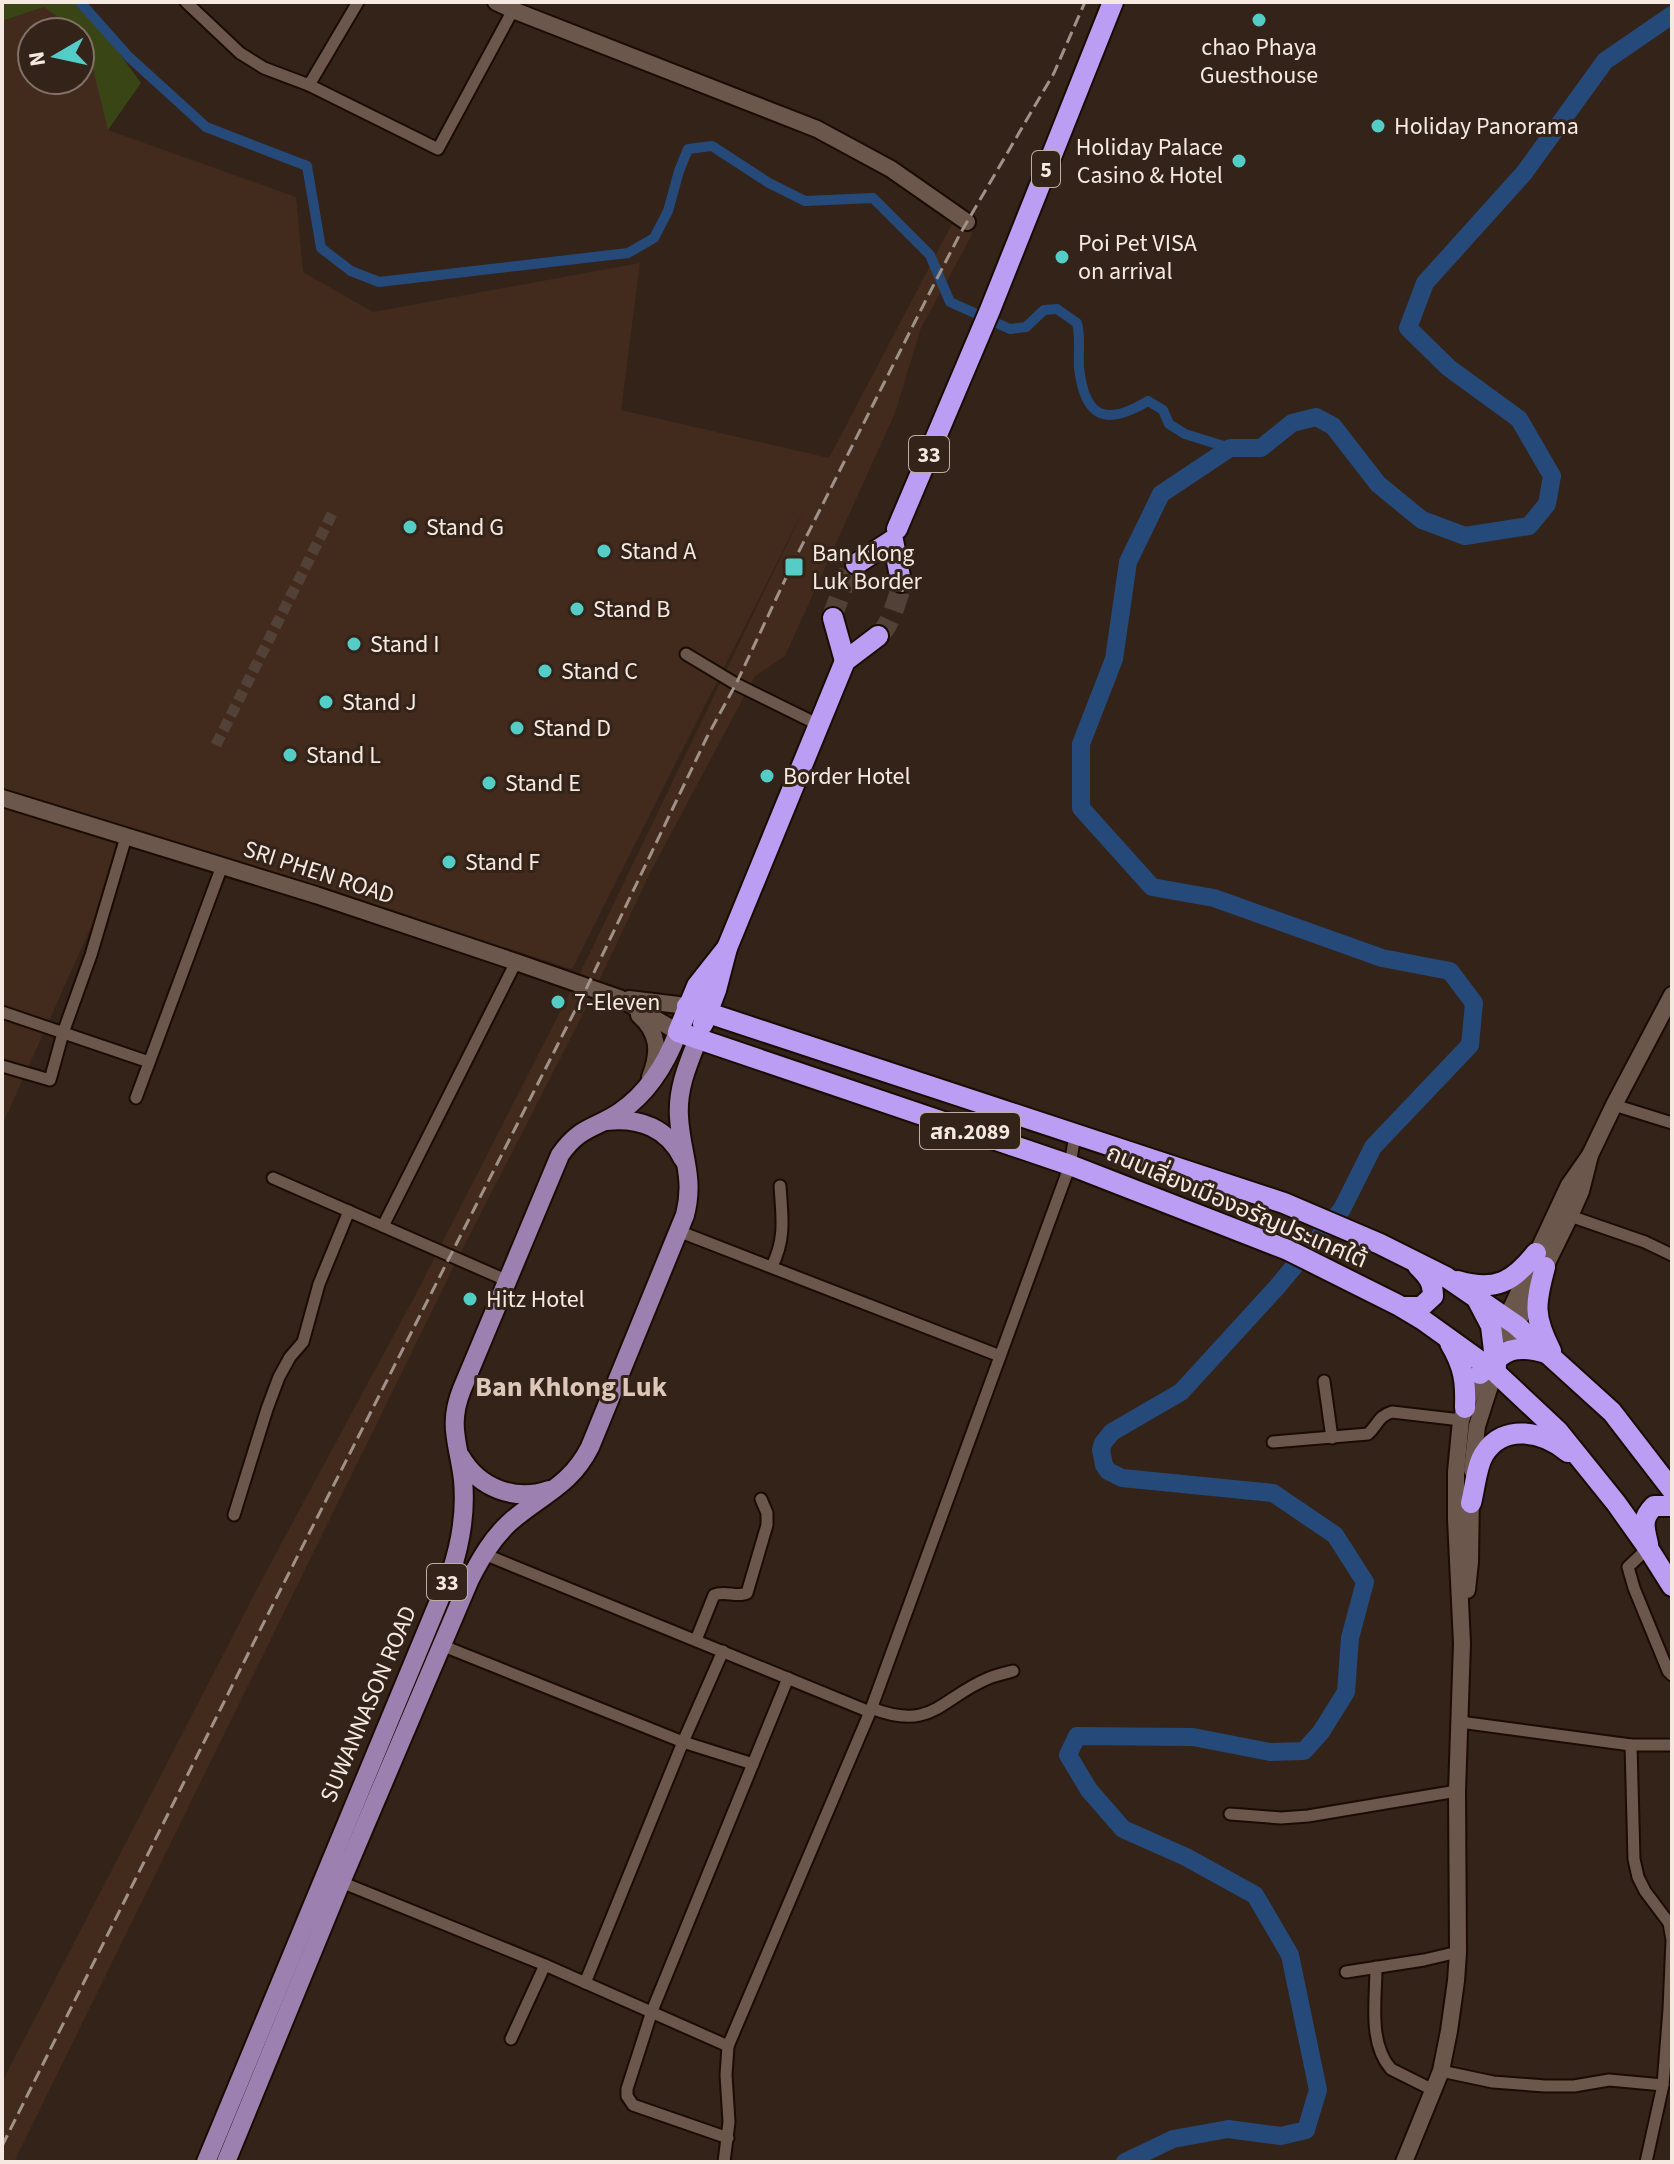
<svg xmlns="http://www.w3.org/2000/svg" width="1674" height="2164" font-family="'Source Sans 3','Noto Sans Thai',sans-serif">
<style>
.built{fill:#422b1d}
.green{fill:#3a4515}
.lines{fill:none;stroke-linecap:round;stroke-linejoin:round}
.canal{stroke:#254a7a;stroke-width:10}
.river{stroke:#254a7a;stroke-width:18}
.street-tunnel{stroke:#514136;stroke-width:11;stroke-dasharray:11 5.5;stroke-linecap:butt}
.highway-tunnel{stroke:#514136;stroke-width:20;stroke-dasharray:20 10;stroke-linecap:butt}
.street-casing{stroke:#1b0c03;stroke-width:15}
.secondary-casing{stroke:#1b0c03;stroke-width:20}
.primary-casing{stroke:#1b0c03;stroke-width:22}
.highway-casing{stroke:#1b0c03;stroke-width:24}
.street{stroke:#6b574b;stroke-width:11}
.secondary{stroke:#6b574b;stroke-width:16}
.primary{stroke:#9c81b0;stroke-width:18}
.highway{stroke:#bc9df4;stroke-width:20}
.rail{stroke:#a09289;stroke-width:3;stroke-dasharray:12 6;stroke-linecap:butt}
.poi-dot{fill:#54cdc7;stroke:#342318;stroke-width:3}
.labels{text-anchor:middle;stroke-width:6;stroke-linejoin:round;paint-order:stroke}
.shield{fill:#342318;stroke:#bbaea5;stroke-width:2}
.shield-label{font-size:22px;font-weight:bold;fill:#f5e9e1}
.poi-label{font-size:24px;fill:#f5e9e1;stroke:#342318;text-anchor:start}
.street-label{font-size:24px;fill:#f5e9e1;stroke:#342318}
.quarter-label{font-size:28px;font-weight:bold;fill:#dec7b9;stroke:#342318}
</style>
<rect width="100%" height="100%" fill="#342318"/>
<path class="built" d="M44 7 80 32H32V80H80V32L86 36 108 130 296 197 303 272 373 312 640 263 621 410 829 458 952 224 973 233 921 328 895 413 785 656 755 676 651 871 587 1006 460 1254 14 2162H2V2082L267 1570 416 1294 586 961 807 503 572 969 135 829 4 1121 2 1119V21Z"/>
<path class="green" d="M2 2H82L141 83 108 130 85 36 44 7 2 21Z"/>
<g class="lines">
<path class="canal" d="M80 2 129 57 206 127 307 166 321 248 351 271 379 282 628 253 654 238 668 211 679 171 688 149 712 146 769 183 805 201 873 198 930 255 950 302 1010 329 1026 327 1044 310 1057 309 1077 323C1081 338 1078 353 1079 368 1085 419 1106 426 1148 401L1163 410 1169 424 1185 434 1230 448"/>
<path class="river" d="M1125 2162 1173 2139 1228 2129 1281 2136 1306 2130 1318 2090 1290 1955 1255 1895 1186 1857 1123 1829 1089 1790 1068 1755 1077 1736 1193 1737 1270 1752 1304 1751 1321 1732 1346 1692 1350 1638 1365 1582 1335 1535 1273 1493 1122 1478 1108 1471 1104 1465 1101 1450 1103 1443 1112 1432 1181 1392 1277 1287 1342 1209 1373 1147 1470 1045 1474 1003 1450 971 1382 958 1214 898 1152 887 1081 808V744L1114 659 1128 562 1161 494 1230 448H1261L1292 423 1316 417 1333 426 1378 484 1422 520 1465 536 1529 526 1547 504 1552 476 1519 419 1449 368 1408 328 1425 283 1524 173 1605 61 1672 15"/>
<path class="street-tunnel" d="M216 745 333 512"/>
<g class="highway-tunnel">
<path d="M833 618V614L851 566 856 564"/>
<path d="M878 636C891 626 896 601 902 585L901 582"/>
</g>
<defs>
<g id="street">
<path d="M186 2 240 53 264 68 309 85 438 149 513 10"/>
<path d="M309 85 358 2"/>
<path d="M686 654 736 684 819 725"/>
<path d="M2 1012 149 1062"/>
<path d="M2 1066 50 1080 63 1033 91 955 126 837"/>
<path d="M136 1098 222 866"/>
<path d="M1614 1105 1672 1123"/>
<path d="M273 1178 508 1281"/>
<path d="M1570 1216 1645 1242 1672 1255"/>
<path d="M383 1226 516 962"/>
<path d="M678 1231 1000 1356"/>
<path d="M772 1266C786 1238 782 1217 780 1186"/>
<path d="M1324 1381 1332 1438"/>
<path d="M1273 1442 1368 1434C1378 1425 1378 1416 1392 1412L1461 1420"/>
<path d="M234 1515 267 1409 279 1377 290 1357 303 1342 319 1284 349 1211"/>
<path d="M1648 1548 1628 1567 1634 1588 1668 1671 1672 1675"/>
<path d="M484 1554 870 1712"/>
<path d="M696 1640 714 1595C725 1590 737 1598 747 1593L767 1525V1513L761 1499"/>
<path d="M441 1645 683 1742 753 1764"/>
<path d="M871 1708C933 1732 940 1698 989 1678 996 1675 1005 1673 1013 1671"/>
<path d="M1460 1722 1631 1745H1672"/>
<path d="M1631 1745 1634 1859 1638 1877 1645 1891 1669 1923 1672 1940 1669 2009 1663 2085 1646 2162"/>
<path d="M1230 1814 1281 1818 1308 1816 1457 1791"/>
<path d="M341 1882 545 1965 728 2046"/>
<path d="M1376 1967C1376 2000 1368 2043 1391 2069L1433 2090"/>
<path d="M1346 1972 1424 1960 1458 1952"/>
<path d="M585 1983 683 1742 723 1651"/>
<path d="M511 2039 545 1965"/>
<path d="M1441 2071 1493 2082 1545 2086H1574L1609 2080 1663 2085"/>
<path d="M728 2138 633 2105 627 2096V2089L652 2011 788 1678"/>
<path d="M724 2162 729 2122 726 2075 728 2046 870 1712 1070 1165 1075 1135"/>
</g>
<g id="secondary">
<path d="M496 2 513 10 817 129 891 169 967 222"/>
<path d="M2 798 316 895 516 962 619 998 678 1032"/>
<path d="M629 999 687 1006"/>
<path d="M639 1015C659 1033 660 1052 650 1077"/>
<path d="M1502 1328 1569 1185 1590 1155"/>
<path d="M1472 1470 1477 1426 1496 1367 1570 1216 1581 1191 1590 1155 1614 1105 1672 995"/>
<path d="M1467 1590 1470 1562 1471 1493"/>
<path d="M1404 2162 1441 2071 1449 2031 1456 1981 1458 1952 1457 1791 1462 1643 1456 1519V1472L1461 1420 1472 1390 1485 1363"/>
</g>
<g id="primary">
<path d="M606 1121C639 1117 668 1128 683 1159"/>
<path d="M461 1457C479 1488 515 1502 549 1490"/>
<path d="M206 2162 451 1572C461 1542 466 1512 463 1480 459 1444 447 1426 462 1389L560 1155C580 1126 595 1129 620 1112 649 1092 666 1064 678 1032"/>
<path d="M226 2162 341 1882 470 1579C481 1558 492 1539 509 1523 540 1495 570 1487 590 1447L685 1215C695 1177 681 1154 679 1117 677 1089 688 1064 698 1039"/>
</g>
<g id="highway">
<path d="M897 529 990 310 1113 2"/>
<path d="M856 564 893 540 901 582"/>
<path d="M833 618 845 661"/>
<path d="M727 948 697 986 678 1032 1070 1165 1288 1250 1398 1305 1423 1320 1494 1371 1558 1431 1616 1503 1648 1548 1672 1586"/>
<path d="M687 1006 1284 1203 1380 1244 1446 1277 1516 1325 1612 1412 1672 1490"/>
<path d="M703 1024 716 990 727 948 845 661 878 636"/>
<path d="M1545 1267C1535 1304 1533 1316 1551 1351"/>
<path d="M1458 1281C1495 1292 1513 1282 1536 1253"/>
<path d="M1478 1301 1491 1326 1496 1367"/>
<path d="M1402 1307H1421L1433 1296C1433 1282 1428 1276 1418 1266"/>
<path d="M1450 1343C1464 1367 1466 1381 1465 1408"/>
<path d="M1480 1374C1505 1351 1511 1343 1547 1353"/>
<path d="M1471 1503C1475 1488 1476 1467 1484 1454 1504 1422 1544 1432 1568 1452"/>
<path d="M1648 1544C1644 1527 1641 1519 1654 1506H1672"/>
</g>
</defs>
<use href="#street" class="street-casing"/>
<use href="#secondary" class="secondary-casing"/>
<use href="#primary" class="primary-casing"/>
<use href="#highway" class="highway-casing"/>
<use href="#street" class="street"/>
<use href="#secondary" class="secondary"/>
<use href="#primary" class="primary"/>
<use href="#highway" class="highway"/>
<path class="rail" d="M2 2146 259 1632 587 987 707 737 736 684 792 565 930 292 960 234 1054 73 1085 2"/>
</g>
<g class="poi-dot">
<circle cx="1259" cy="20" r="8"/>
<circle cx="1378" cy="126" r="8"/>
<circle cx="1239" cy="161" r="8"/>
<circle cx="1062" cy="257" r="8"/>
<circle cx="410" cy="527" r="8"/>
<circle cx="604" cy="551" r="8"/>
<rect x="784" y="557" width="20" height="20" rx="4"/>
<circle cx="577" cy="609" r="8"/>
<circle cx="354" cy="644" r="8"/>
<circle cx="545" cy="671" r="8"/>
<circle cx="326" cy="702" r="8"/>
<circle cx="517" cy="728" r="8"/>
<circle cx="290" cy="755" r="8"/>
<circle cx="767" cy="776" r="8"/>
<circle cx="489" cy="783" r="8"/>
<circle cx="449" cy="862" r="8"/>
<circle cx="558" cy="1002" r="8"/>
<circle cx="470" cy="1299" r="8"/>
</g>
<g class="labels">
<g class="shield">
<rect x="1032" y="151" width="28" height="36" rx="6"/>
<rect x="909" y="436" width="40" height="36" rx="6"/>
<rect x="920" y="1113" width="100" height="36" rx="6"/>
<rect x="427" y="1564" width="40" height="36" rx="6"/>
</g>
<g class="shield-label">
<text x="1046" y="177">5</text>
<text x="929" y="462">33</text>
<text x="970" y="1139">สก.2089</text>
<text x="447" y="1590">33</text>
</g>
<g class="poi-label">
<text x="1259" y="55" text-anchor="middle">chao Phaya<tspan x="1259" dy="28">Guesthouse</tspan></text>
<text x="1394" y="134">Holiday Panorama</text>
<text x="1223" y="155" text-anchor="end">Holiday Palace<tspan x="1223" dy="28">Casino &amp; Hotel</tspan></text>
<text x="1078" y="251">Poi Pet VISA<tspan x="1078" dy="28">on arrival</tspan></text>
<text x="426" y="535">Stand G</text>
<text x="620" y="559">Stand A</text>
<text x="812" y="561">Ban Klong<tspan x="812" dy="28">Luk Border</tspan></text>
<text x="593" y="617">Stand B</text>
<text x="370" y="652">Stand I</text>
<text x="561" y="679">Stand C</text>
<text x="342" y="710">Stand J</text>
<text x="533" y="736">Stand D</text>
<text x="306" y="763">Stand L</text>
<text x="783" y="784">Border Hotel</text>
<text x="505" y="791">Stand E</text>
<text x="465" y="870">Stand F</text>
<text x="574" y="1010">7-Eleven</text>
<text x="486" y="1307">Hitz Hotel</text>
</g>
<g class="street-label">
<text transform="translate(319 872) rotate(18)" y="8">SRI PHEN ROAD</text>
<text transform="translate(1237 1206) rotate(23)" y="8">ถนนเลี่ยงเมืองอรัญประเทศใต้</text>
<text transform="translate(368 1704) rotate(-67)" y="8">SUWANNASON ROAD</text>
</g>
<g class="quarter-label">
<text x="571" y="1396">Ban Khlong Luk</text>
</g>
</g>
<rect width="1674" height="2164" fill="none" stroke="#f5e9e1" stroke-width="8"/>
<g transform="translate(56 56) rotate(261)"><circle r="38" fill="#342318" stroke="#817268" stroke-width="2"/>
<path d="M0-6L14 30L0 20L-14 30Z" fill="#54cdc7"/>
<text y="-12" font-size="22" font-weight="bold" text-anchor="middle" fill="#f5e9e1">N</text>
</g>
</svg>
